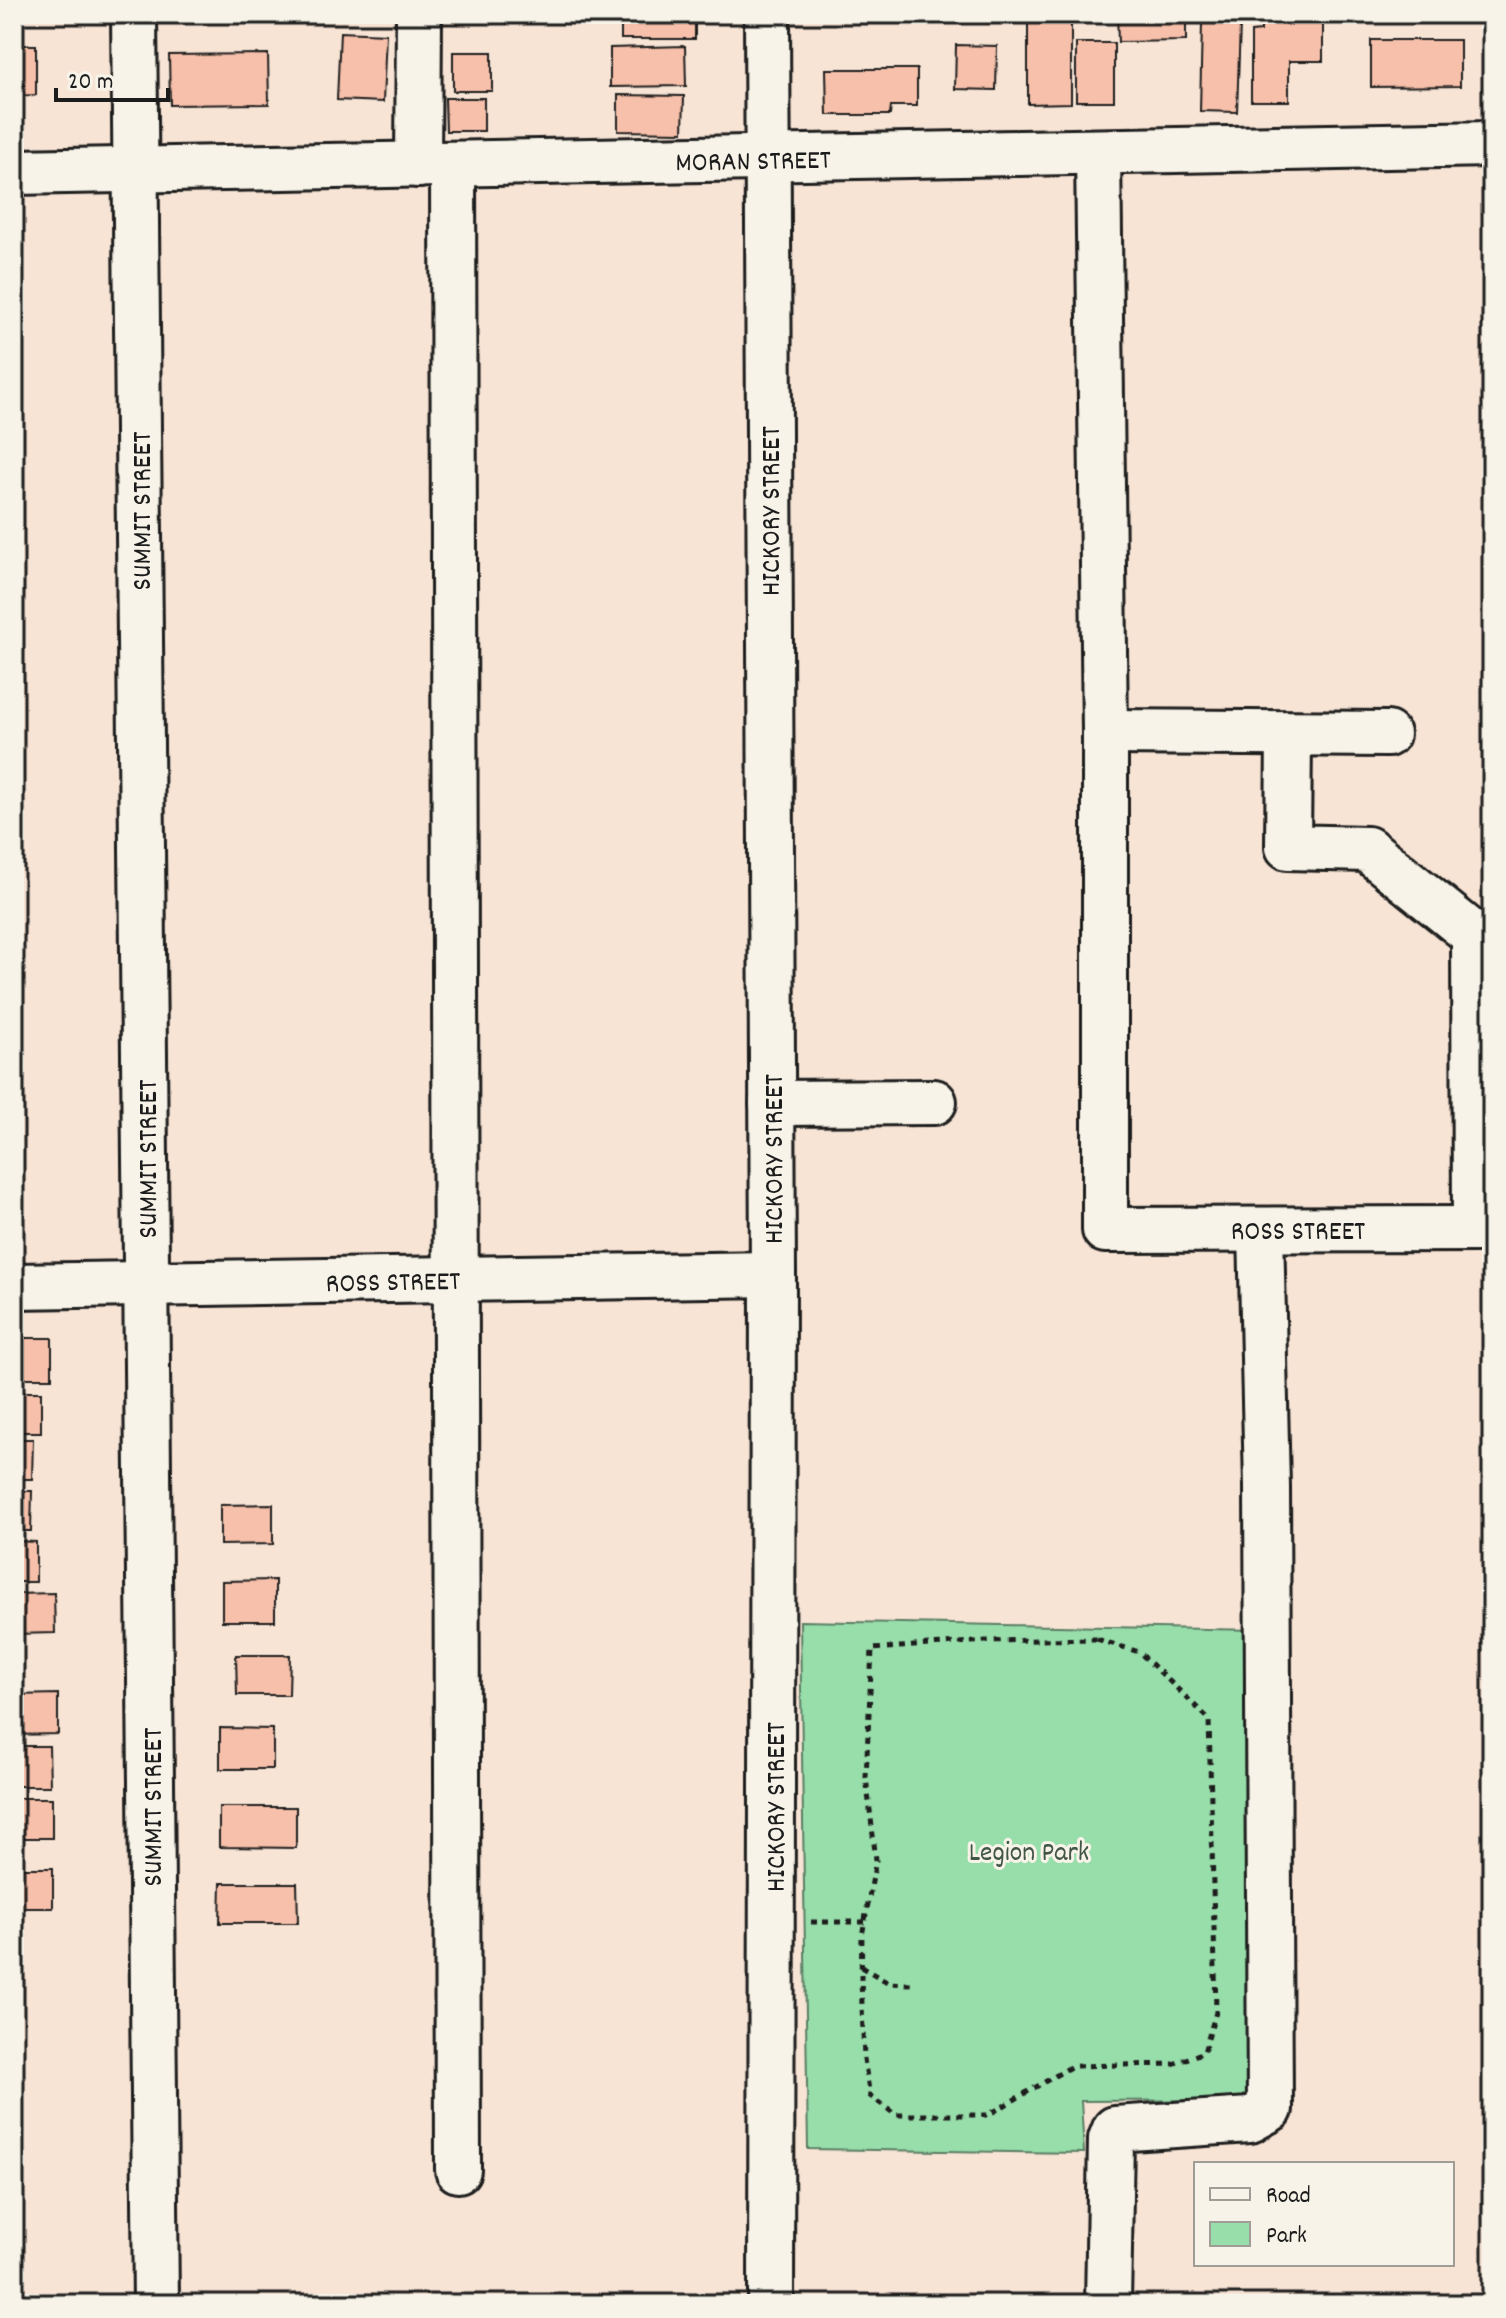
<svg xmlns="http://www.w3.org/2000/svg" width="1506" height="2318" font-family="Dekko,sans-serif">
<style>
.green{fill:#98deab;stroke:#5a7d64;stroke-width:2}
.building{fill:#f7c0aa;stroke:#1c1c1c;stroke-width:2}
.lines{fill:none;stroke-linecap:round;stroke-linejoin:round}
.minor-casing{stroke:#1c1c1c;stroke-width:50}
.path{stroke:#1c1c1c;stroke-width:5;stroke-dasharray:6 6;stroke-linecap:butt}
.minor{stroke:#f7f3e8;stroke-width:44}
.labels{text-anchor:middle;stroke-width:6;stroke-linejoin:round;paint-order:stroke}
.street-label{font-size:28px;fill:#1c1c1c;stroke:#f7f3e8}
.park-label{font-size:28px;fill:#415647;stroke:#f7f3e8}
</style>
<rect width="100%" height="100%" fill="#f7e4d5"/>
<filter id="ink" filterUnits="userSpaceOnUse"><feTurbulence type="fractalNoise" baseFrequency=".0125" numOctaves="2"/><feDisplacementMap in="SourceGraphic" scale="16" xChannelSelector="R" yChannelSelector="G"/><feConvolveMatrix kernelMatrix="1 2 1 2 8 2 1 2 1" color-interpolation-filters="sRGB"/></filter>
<g filter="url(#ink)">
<path class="green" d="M800 1621 1256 1630 1250 2100 1081 2101 1084 2153 808 2149Z"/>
<g class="building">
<rect x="621" y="14" width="74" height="25"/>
<path d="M1028 14H1071V103L1028 104Z"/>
<path d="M1117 14H1186V41L1118 42Z"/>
<path d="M1261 14H1323V61H1289V101H1251V32L1261 31Z"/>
<path d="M1202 23 1240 24 1237 112 1200 111Z"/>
<path d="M340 32 386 34 383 102 337 100Z"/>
<path d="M1371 40H1460V86L1371 87Z"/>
<rect x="1076" y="43" width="38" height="58"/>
<path d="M14 45H36V95L14 96Z"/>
<path d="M956 45 997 46 996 90 955 89Z"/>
<path d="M685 46 686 86 610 87V48Z"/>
<rect x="453" y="52" width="39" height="39"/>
<path d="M268 54 269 104 170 105 169 55Z"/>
<path d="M826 69H917V106H891L890 115H827Z"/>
<path d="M618 95 684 96 683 132 618 131Z"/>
<path d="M445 98H484V131H446Z"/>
<rect x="14" y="1338" width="38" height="40"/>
<rect x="14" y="1392" width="27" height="40"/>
<path d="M14 1439H33L32 1479H14Z"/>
<path d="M14 1491H32L31 1531H14Z"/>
<path d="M273 1504V1544L220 1545V1505Z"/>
<path d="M14 1541 36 1542V1582H14Z"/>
<path d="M275 1580V1621H222V1581Z"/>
<path d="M54 1593 55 1633 14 1634V1594Z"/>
<path d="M236 1655H290L289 1695H237Z"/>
<path d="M58 1694V1734L14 1735V1695Z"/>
<path d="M220 1728 273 1729V1769H220Z"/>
<path d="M14 1746H49L50 1786H14Z"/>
<rect x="14" y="1798" width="38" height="40"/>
<path d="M219 1807H296V1848L219 1847Z"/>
<rect x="14" y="1868" width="39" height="40"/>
<path d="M221 1883H297L298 1923H220Z"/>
</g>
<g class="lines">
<defs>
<g id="minor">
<path d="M134 14 156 2304"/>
<path d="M767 14 773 1274 771 2304"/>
<path d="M1098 152 1105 732V1230L1492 1229"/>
<path d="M418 165 419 14"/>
<path d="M453 165 458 2170"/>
<path d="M14 172 1492 144"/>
<path d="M1105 732 1387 734"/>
<path d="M1289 734 1288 847 1367 849 1474 935 1475 1229"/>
<path d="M772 1103 934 1102"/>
<path d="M14 1286 773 1274"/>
<path d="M1108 2304 1111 2139 1115 2129 1250 2120 1270 2109 1267 1487 1261 1230"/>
</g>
</defs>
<use href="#minor" class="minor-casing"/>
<g class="path">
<path d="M1097 1639 1139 1652 1209 1719 1216 2012 1204 2052 1173 2064 1072 2066 988 2115H896L870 2096 864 2059 861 1978 862 1936 876 1860 866 1777 872 1649 986 1641Z"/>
<path d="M811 1922H866"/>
<path d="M861 1967 889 1983 913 1984"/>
</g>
<use href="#minor" class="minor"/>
</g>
</g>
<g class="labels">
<g class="street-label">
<text transform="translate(753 159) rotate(-1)" y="10">MORAN STREET</text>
<text transform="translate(140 511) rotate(-90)" y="10">SUMMIT STREET</text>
<text transform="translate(769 511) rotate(-90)" y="10">HICKORY STREET</text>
<text transform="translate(146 1159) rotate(-90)" y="10">SUMMIT STREET</text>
<text transform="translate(772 1159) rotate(-90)" y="10">HICKORY STREET</text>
<text x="1298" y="1239">ROSS STREET</text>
<text transform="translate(393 1280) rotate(-1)" y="10">ROSS STREET</text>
<text transform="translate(151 1807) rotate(-90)" y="10">SUMMIT STREET</text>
<text transform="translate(774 1807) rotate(-90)" y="10">HICKORY STREET</text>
</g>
<g class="park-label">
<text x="1029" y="1860">Legion Park</text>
</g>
</g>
<rect width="1506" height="2318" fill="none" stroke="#f7f3e8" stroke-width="48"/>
<rect x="24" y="24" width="1458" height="2270" fill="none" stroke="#1c1c1c" stroke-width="3" filter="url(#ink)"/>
<rect x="1194" y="2162" width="260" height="104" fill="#f7f3e8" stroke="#9f9d96" stroke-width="2"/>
<rect x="1210" y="2188" width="40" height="12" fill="#f7f3e8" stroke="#9f9d96" stroke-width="2"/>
<text x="1266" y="2202" font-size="24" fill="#1c1c1c">Road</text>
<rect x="1210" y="2222" width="40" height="24" fill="#98deab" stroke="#9f9d96" stroke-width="2"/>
<text x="1266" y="2242" font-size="24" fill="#1c1c1c">Park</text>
<path d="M56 88v12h112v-12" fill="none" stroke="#1c1c1c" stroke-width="4"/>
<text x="68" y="88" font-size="24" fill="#1c1c1c" stroke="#f7f3e8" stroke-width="6" paint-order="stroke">20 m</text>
</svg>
